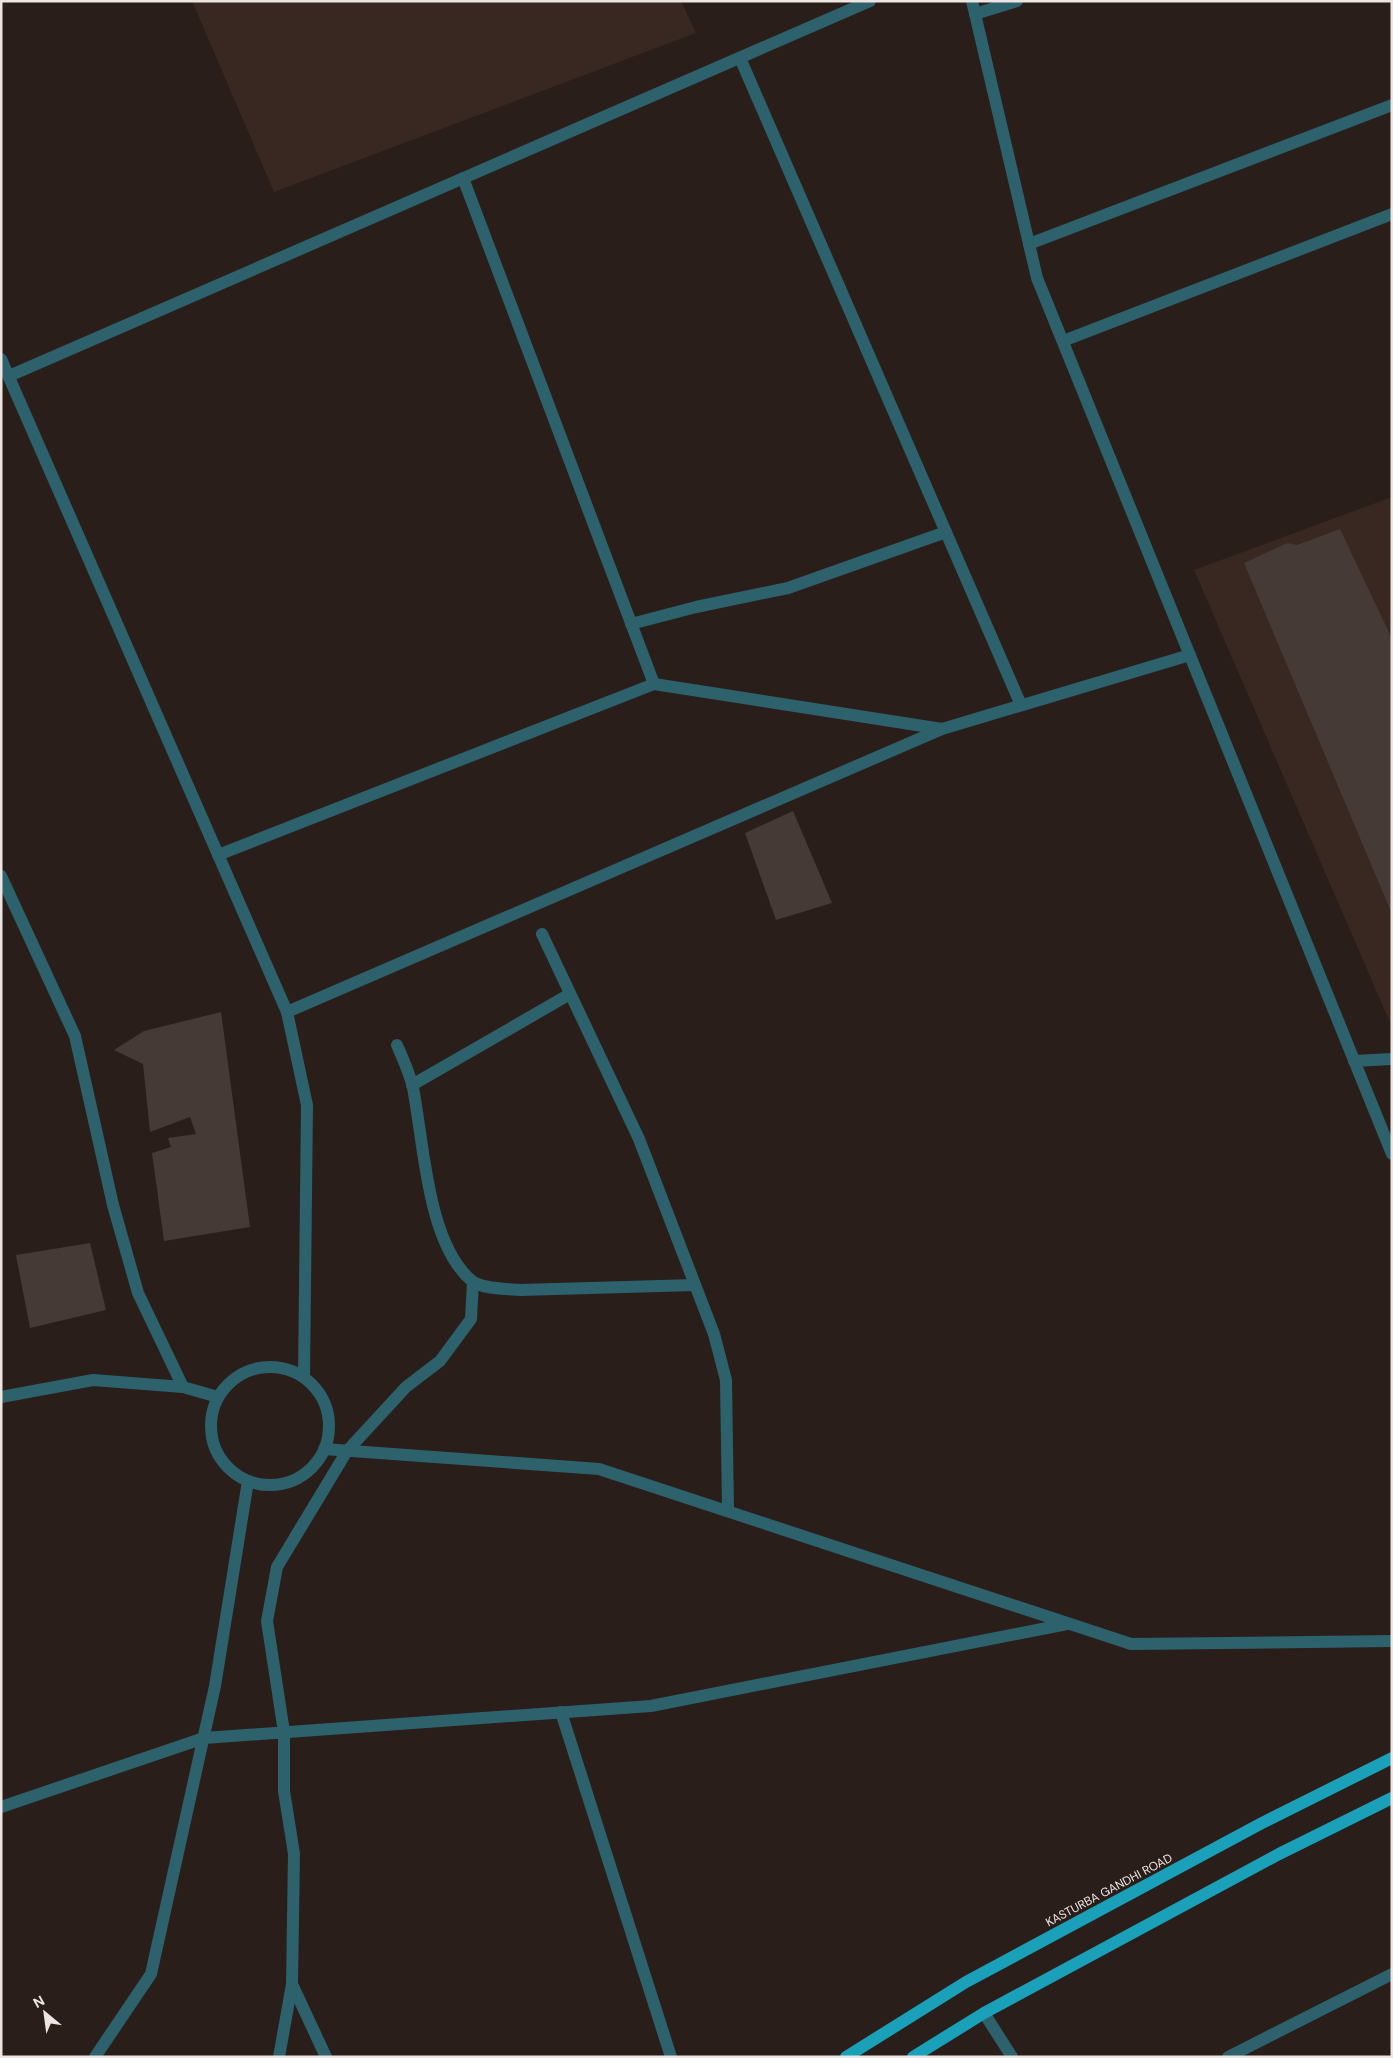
<svg xmlns="http://www.w3.org/2000/svg" width="1393" height="2058" font-family="'DM Sans',sans-serif">
<style>
.built{fill:#382821}
.building{fill:#463a36}
.lines{fill:none;stroke-linecap:round;stroke-linejoin:round}
.minor{stroke:#2d616c;stroke-width:12}
.major{stroke:#1aa1b9;stroke-width:12}
.labels{text-anchor:middle;stroke-width:4;stroke-linejoin:round;paint-order:stroke}
.street-label{font-size:12px;fill:#ede5e2;stroke:#291e1a}
</style>
<rect width="100%" height="100%" fill="#291e1a"/>
<g class="built">
<path d="M192 1H681L696 33 274 192Z"/>
<path d="M1392 497V1027L1194 570Z"/>
</g>
<g class="building">
<path d="M1340 529 1392 639V914L1244 563 1287 543 1297 545Z"/>
<path d="M793 811 832 903 776 920 745 833Z"/>
<path d="M221 1012 250 1227 164 1241 152 1153 171 1147 168 1138 196 1134 190 1117 150 1132 143 1064 114 1050 144 1031Z"/>
<path d="M90 1243 106 1310 30 1328 16 1255Z"/>
</g>
<g class="lines">
<g class="minor">
<path d="M972 1 1037 278 1392 1154"/>
<path d="M975 14 1017 1"/>
<path d="M740 58 1021 705"/>
<path d="M463 178 654 684"/>
<path d="M1029 244 1392 105"/>
<path d="M1063 341 1392 214"/>
<path d="M1 359 287 1012 307 1105 304 1377"/>
<path d="M9 376 870 1"/>
<path d="M631 624 696 607 788 588 946 532"/>
<path d="M218 855 654 684 942 729"/>
<path d="M1 876 75 1036 113 1205 138 1293 183 1387"/>
<path d="M542 934 639 1139 714 1334 726 1380 728 1511"/>
<path d="M287 1012 942 729 1190 655"/>
<path d="M397 1045C403 1059 410 1074 413 1088 424 1143 427 1244 472 1281 482 1289 508 1289 520 1290L695 1285"/>
<path d="M1354 1061 1392 1059"/>
<path d="M412 1085 570 994"/>
<circle cx="270" cy="1426" r="59"/>
<path d="M1 1397 93 1380 183 1387 218 1397"/>
<path d="M324 1449 599 1469 1131 1644 1392 1641"/>
<path d="M561 1712 671 2057"/>
<path d="M1 1807 204 1738 651 1706 1067 1624"/>
<path d="M292 1984 326 2057"/>
<path d="M984 2013 1012 2057"/>
<path d="M95 2057 151 1974 215 1686 248 1481"/>
<path d="M279 2057 292 1984 294 1854 284 1791V1732L267 1621 277 1567 347 1451 406 1387 440 1361 471 1319 473 1282"/>
<path d="M1228 2057 1392 1974"/>
</g>
<g class="major">
<path d="M846 2057 966 1982 1262 1823 1392 1758"/>
<path d="M913 2057 984 2013 1279 1854 1392 1798"/>
</g>
</g>
<g class="labels">
<g class="street-label">
<text transform="translate(1109 1890) rotate(-28)" y="4">KASTURBA GANDHI ROAD</text>
</g>
</g>
<rect width="1393" height="2058" fill="none" stroke="#ede5e2" stroke-width="5"/>
<g transform="translate(45 2013) rotate(331)" stroke="#291e1a" stroke-width="4" paint-order="stroke">
<path d="M0-4L9 19L0 12L-9 19Z" fill="#ede5e2"/>
<text y="-8" font-size="14" font-weight="bold" text-anchor="middle" fill="#ede5e2">N</text>
</g>
</svg>
